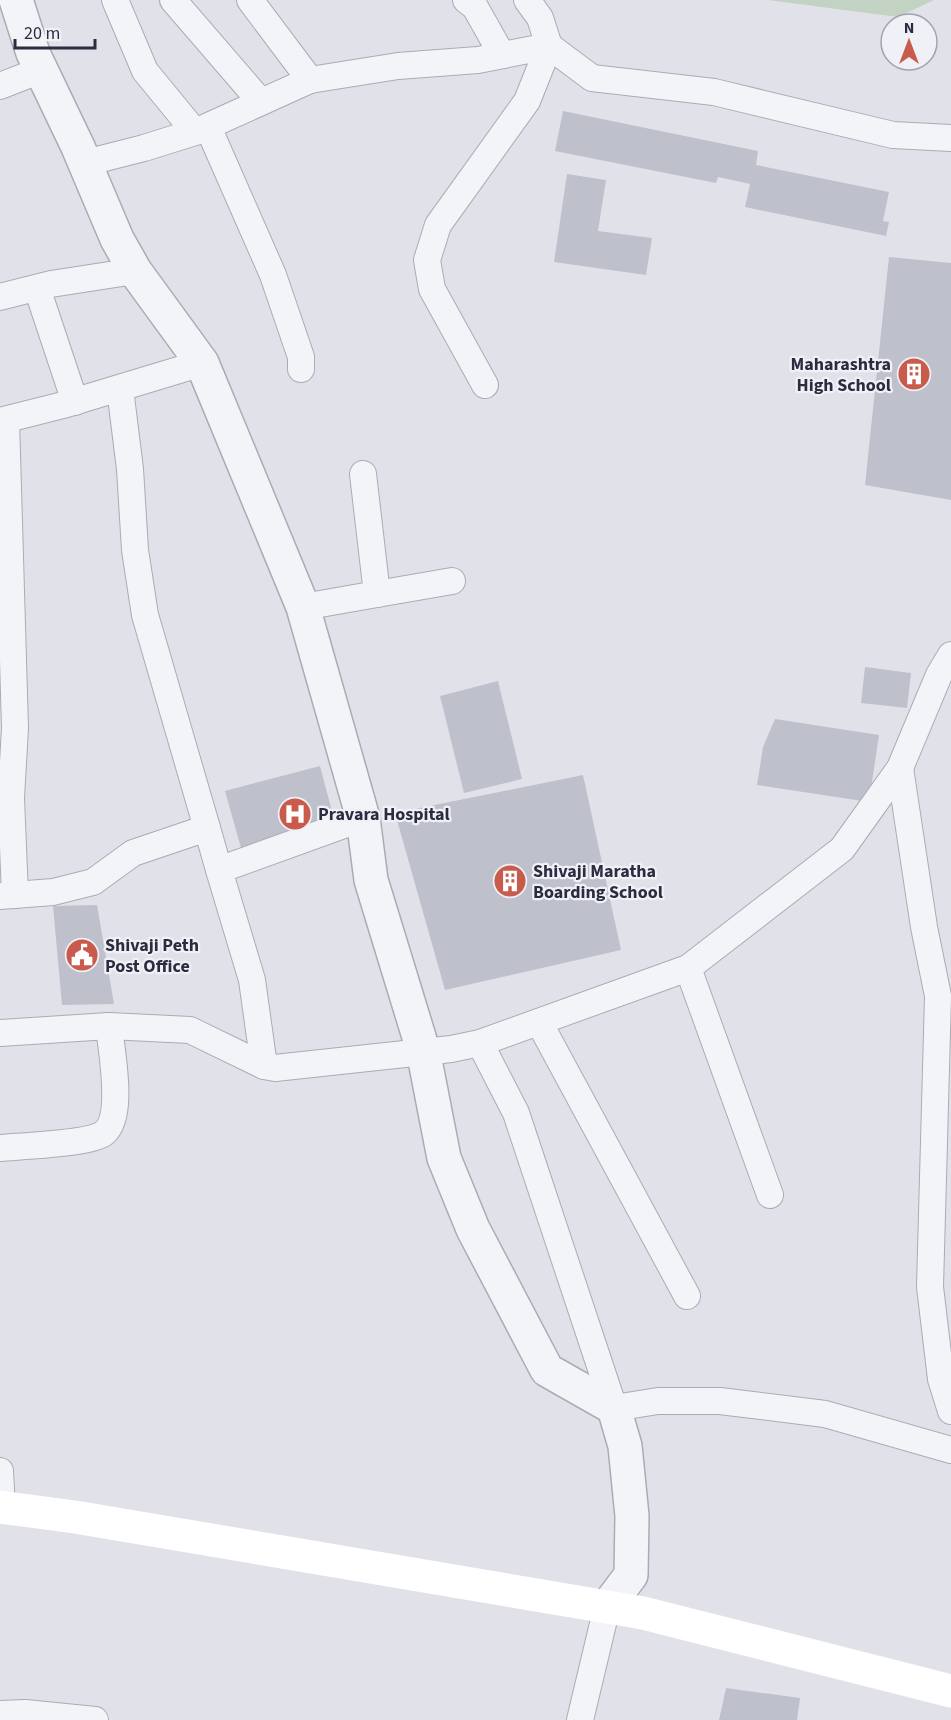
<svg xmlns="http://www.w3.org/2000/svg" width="951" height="1720" font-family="'Source Sans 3',sans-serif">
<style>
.green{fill:#c2d2c3}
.building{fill:#bec0cc}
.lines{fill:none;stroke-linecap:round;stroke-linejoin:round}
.minor-casing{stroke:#aaabb6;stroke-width:28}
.tertiary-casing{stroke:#aaabb6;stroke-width:36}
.minor{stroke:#f3f4f7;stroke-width:26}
.tertiary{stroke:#f3f4f7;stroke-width:33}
.secondary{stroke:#fff;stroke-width:33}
.labels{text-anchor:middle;stroke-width:4.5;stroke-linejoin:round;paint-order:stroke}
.poi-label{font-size:18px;font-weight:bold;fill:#2a2c40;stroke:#f0f1f6;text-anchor:start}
</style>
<rect width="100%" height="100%" fill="#e1e2e9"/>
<path class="green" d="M768 0H934L898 17Z"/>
<g class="building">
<path d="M563 111 758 151 756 165 889 192 883 221 889 222 886 236 745 207 750 184 718 177 716 183 555 151Z"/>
<path d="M567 174 606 180 598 231 652 238 646 275 554 262Z"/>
<path d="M889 257 951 263V500L865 485Z"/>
<path d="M865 667 911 673 907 708 861 703Z"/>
<path d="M498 681 522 779 464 793 440 696Z"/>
<path d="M775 719 879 735 869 802 757 785 763 747Z"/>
<path d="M320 766 335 823 241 848 225 791Z"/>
<path d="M583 775 621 950 445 990 395 813Z"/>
<path d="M97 905 114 1004 62 1005 53 906Z"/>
<path d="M726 1688 800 1698 797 1720H719Z"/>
</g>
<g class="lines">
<defs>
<g id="minor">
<path d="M115 0 145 71 195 132 310 80 398 66 478 60 549 46"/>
<path d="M173 0 261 102"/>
<path d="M250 0 310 80"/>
<path d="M466 0 475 7 502 55"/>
<path d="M527 0 540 18 549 46 592 78 714 92 893 135 951 138"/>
<path d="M0 86 41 70"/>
<path d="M208 127 273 275 301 357V369"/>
<path d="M85 163 144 148 195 132"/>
<path d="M37 288 75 402"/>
<path d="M0 297 51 284 135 271"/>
<path d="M485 385 432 289 427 260 438 225 527 101 549 46"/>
<path d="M120 389 130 469 135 550 145 615 207 828"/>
<path d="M6 420 15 728 11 798 15 895"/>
<path d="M0 421 63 405 202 363"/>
<path d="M377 594 452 581"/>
<path d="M303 607 377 594 363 474"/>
<path d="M900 768 924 927 938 996 930 1287 941 1379 951 1411"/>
<path d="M219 870 252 980 264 1066"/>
<path d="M0 896 53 892 93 882 133 853 207 828 219 870 363 818"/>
<path d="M688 968 770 1195"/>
<path d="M539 1022 687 1296"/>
<path d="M0 1033 109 1026 190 1030 264 1066 275 1068 451 1049 480 1043 688 968 842 849 900 768 939 675 951 655"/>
<path d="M480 1043 516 1113 614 1408 658 1401H720L825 1414 951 1450"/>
<path d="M0 1148C21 1146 90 1144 104 1133 125 1116 111 1050 109 1026"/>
<path d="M0 1471 2 1507"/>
<path d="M0 1714 25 1713 95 1720"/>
<path d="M580 1720 607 1607"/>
</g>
<path id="tertiary" d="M16 0 33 53 78 147 117 239 135 271 202 363 303 607 363 818 371 880 423 1050 444 1158 473 1229 547 1370 614 1408 625 1446 632 1516 631 1575 607 1607"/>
</defs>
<use href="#minor" class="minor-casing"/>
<use href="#tertiary" class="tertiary-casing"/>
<use href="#minor" class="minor"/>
<use href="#tertiary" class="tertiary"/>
<path class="secondary" d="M0 1507 75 1517 643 1613 951 1691"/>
</g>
<defs>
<symbol id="building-disc" viewBox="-11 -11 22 22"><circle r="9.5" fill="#c85b4c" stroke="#f0f1f6"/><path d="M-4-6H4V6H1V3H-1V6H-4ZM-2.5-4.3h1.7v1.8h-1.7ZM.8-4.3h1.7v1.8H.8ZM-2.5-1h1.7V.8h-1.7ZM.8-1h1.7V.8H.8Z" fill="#fff"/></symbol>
<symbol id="hospital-disc" viewBox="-11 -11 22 22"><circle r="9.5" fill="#c85b4c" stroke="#f0f1f6"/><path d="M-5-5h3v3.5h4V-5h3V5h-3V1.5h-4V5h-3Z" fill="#fff"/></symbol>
<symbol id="civic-disc" viewBox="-11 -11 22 22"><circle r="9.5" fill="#c85b4c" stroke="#f0f1f6"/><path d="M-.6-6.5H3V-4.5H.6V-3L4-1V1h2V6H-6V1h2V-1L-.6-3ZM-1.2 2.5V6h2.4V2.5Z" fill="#fff"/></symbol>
</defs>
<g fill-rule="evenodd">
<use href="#building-disc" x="895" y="355" width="38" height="38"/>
<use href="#hospital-disc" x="276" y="795" width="38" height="38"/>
<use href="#building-disc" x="491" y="862" width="38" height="38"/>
<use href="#civic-disc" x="63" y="936" width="38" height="38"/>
</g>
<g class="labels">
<g class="poi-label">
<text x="891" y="370" text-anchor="end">Maharashtra<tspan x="891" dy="21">High School</tspan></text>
<text x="318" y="820">Pravara Hospital</text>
<text x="533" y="877">Shivaji Maratha<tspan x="533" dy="21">Boarding School</tspan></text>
<text x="105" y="951">Shivaji Peth<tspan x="105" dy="21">Post Office</tspan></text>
</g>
</g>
<g transform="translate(909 42)"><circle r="28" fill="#f0f1f6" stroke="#a1a2ad" stroke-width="1.5"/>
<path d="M0-4.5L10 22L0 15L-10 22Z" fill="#c85b4c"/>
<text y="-9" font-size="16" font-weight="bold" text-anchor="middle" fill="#2a2c40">N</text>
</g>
<path d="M15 39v9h80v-9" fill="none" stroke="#2a2c40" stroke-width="3"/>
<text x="24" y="39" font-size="18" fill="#2a2c40" stroke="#f0f1f6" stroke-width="4.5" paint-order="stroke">20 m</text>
</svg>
